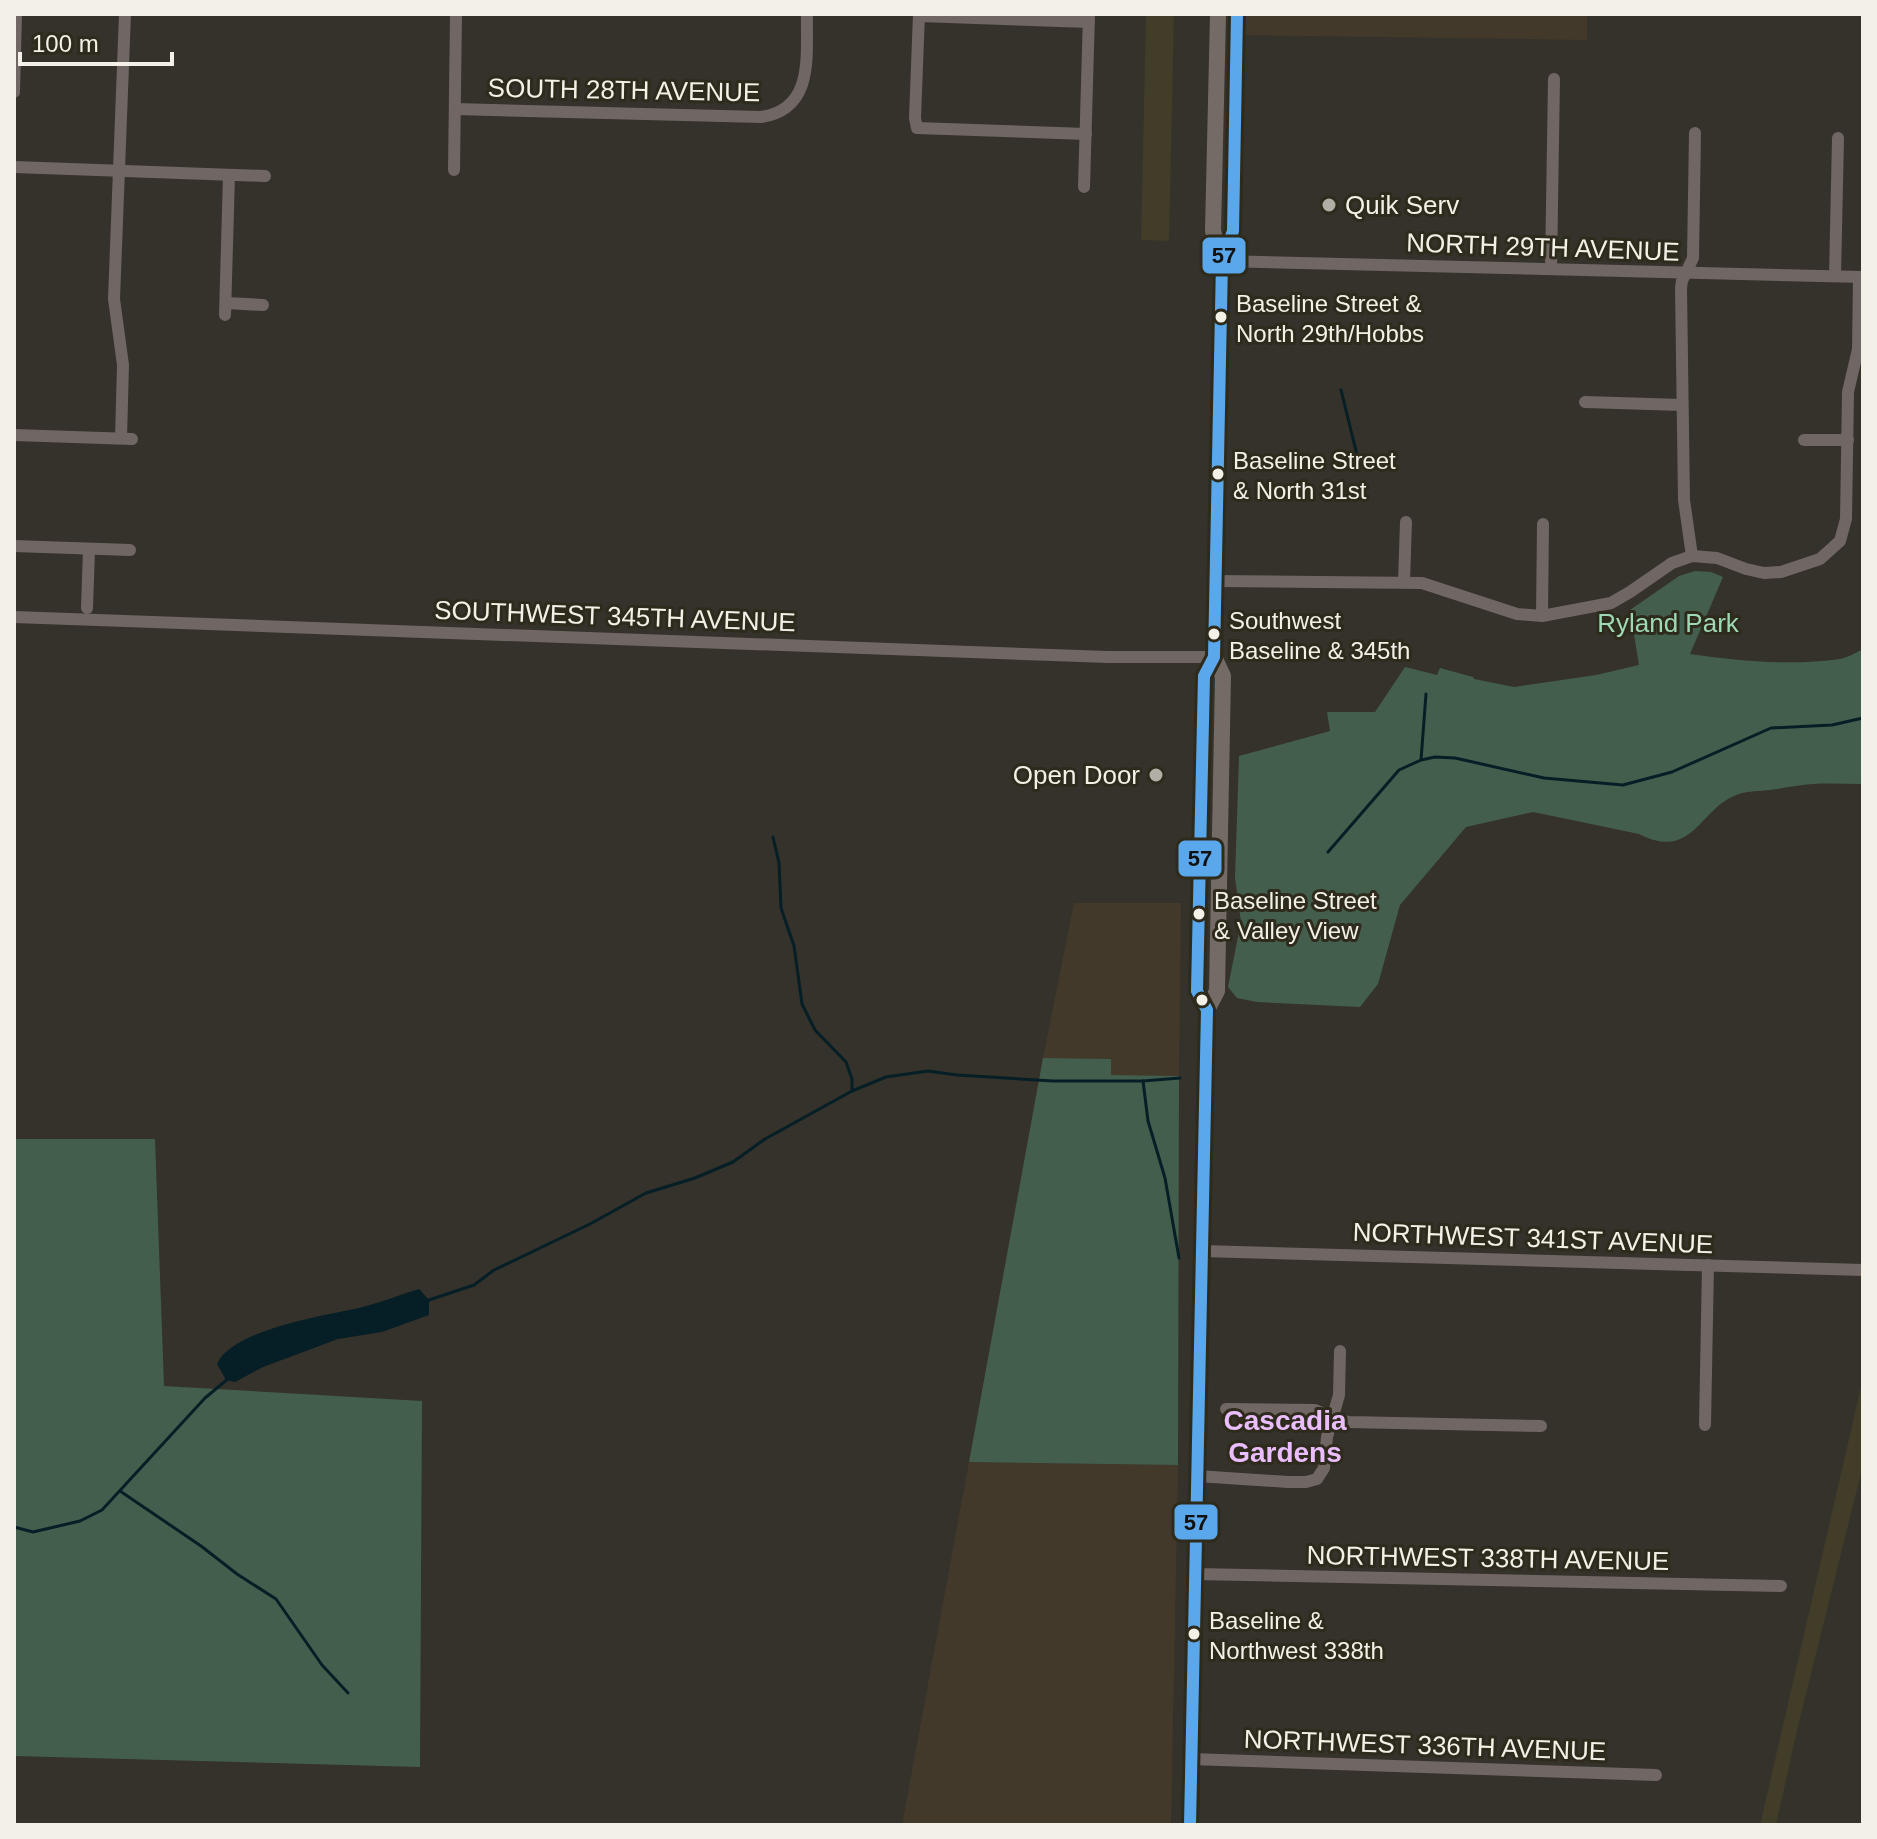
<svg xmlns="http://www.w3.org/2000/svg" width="1877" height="1839" font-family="Helvetica,sans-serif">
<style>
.commercial{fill:#43392b}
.built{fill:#413d29}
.green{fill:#445e4d}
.water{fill:#061f26}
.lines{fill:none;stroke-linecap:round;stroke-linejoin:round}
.stream{stroke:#061f26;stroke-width:3}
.minor{stroke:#706663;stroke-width:12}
.highway{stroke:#756b66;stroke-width:16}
.bus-1-casing{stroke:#2e2b1c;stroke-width:18}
.bus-1{stroke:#5aa8eb;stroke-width:12}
.poi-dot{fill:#b0aea5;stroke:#2e2b1c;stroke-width:3}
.bus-dot{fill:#f2f0e7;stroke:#2e2b1c;stroke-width:3}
.labels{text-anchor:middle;stroke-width:6;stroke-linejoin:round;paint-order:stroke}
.bus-label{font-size:24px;fill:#f2f0e7;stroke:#2e2b1c;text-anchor:start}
.street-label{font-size:26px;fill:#f2f0e7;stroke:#2e2b1c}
.poi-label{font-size:26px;fill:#f2f0e7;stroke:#2e2b1c;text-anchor:start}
.park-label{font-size:26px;fill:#9ed8b6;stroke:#2e2b1c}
.neighbourhood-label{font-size:28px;font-weight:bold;fill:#eabdfe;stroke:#2e2b1c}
.line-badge{stroke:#2e2b1c;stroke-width:3}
.pale-badge-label{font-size:22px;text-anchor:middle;font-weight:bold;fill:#111}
</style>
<rect width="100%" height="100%" fill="#34322a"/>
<g class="commercial">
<path d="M1245 14H1587V40L1244 35Z"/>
<path d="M1074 903H1181L1179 1076 1111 1075V1059L1043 1058Z"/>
<path d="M969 1462 1178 1465 1171 1825H902Z"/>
</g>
<g class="built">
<path d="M1146 14H1174L1169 241 1141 240Z"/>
<path d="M1863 1378V1465L1799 1722 1776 1825H1760Z"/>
</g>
<g class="green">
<path d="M1695 571 1711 572 1723 577 1690 654C1738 661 1792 666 1840 659 1848 657 1856 653 1863 649V784C1846 784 1830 783 1813 784 1799 785 1784 788 1770 790 1760 791 1748 791 1739 794 1699 807 1694 862 1639 834L1533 812 1466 827 1400 905 1378 984 1360 1007 1257 1002 1237 998 1228 987 1241 922 1235 878 1239 756 1330 731 1327 712H1375L1405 667 1437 675 1440 668 1473 677 1474 679 1514 687 1596 675 1639 665 1630 610 1679 576Z"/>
<path d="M1043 1058 1111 1059V1075L1179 1076 1178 1465 969 1462Z"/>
<path d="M14 1139H155L164 1386 422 1401 420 1767 14 1756Z"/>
</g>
<path class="water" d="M419 1289 429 1300V1315L382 1332 338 1339 263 1367 235 1382 226 1380 217 1364C231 1330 326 1315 359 1308 379 1303 399 1295 419 1289Z"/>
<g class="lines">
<g class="stream">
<path d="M1341 390 1358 459"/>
<path d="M1421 760 1426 694"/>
<path d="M773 837 779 863 781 908 794 946 802 1004 815 1030 846 1062 852 1079V1091"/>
<path d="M1328 852 1399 770 1421 760 1435 757 1455 758 1544 778 1623 785 1672 772 1771 728 1832 725 1863 718"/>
<path d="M1143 1081 1148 1121 1165 1178 1179 1258"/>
<path d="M426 1301 474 1285 494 1270 590 1224 646 1193 695 1178 733 1162 765 1139 852 1091 886 1077 928 1071 957 1075 1053 1081H1143L1180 1078"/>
<path d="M120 1491 201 1546 237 1574 276 1599 322 1665 348 1693"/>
<path d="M14 1527 33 1532 80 1521 102 1510 205 1398 229 1378"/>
</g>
<g class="minor">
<path d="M919 14 915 118 917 128 1086 134"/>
<path d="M919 16 1089 22"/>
<path d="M14 92 16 14"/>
<path d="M455 109 761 117C815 109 806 55 807 14"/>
<path d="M14 167 265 176"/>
<path d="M454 170 456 14"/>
<path d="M1084 187 1089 14"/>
<path d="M1222 261 1863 277"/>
<path d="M1551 269 1554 79"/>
<path d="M1835 276 1838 138"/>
<path d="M226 303 263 305"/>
<path d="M225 315 229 175"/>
<path d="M1585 402 1682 405"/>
<path d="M14 435 132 439"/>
<path d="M121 438 123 365 114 299 125 14"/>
<path d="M1804 440H1848"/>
<path d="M14 546 130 550"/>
<path d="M1692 556 1684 500 1681 288 1682 281 1693 258 1695 133"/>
<path d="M1215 581 1422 583 1517 614 1542 616 1611 603 1630 592 1672 563 1692 556 1717 558 1746 569 1764 573 1781 572 1820 559 1840 541 1846 519 1848 392 1858 349 1859 277"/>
<path d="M1404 582 1406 522"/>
<path d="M87 608 89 549"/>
<path d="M1542 616 1543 524"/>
<path d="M14 617 1108 657H1214"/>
<path d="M1202 1251 1863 1270"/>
<path d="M1226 1409 1315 1410 1341 1421 1349 1422 1541 1426"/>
<path d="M1705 1425 1708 1265"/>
<path d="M1197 1476 1288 1482H1306L1317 1479 1324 1468 1327 1437 1339 1395 1340 1351"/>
<path d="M1195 1574 1781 1586"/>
<path d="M1191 1759 1656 1775"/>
</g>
<g class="highway">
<path d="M1222 261 1233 231 1237 14"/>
<path d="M1207 1010 1197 991 1204 676 1214 657"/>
<path d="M1190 1825 1207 1010 1217 991 1223 676 1214 657 1222 261 1213 231 1218 14"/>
</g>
<defs>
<path id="bus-1" d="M1190 1825 1207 1010 1197 991 1204 676 1214 657 1222 261 1233 231 1237 14"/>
</defs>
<use href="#bus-1" class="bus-1-casing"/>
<use href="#bus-1" class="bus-1"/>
</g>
<g class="poi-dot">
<circle cx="1329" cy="205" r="8"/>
<circle cx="1156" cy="775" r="8"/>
</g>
<g class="bus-dot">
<circle cx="1221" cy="317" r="7"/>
<circle cx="1218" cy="474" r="7"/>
<circle cx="1214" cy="634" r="7"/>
<circle cx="1199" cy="914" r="7"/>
<circle cx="1202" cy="1000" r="7"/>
<circle cx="1194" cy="1634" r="7"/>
</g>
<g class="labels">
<g class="bus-label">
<text x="1236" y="312">Baseline Street &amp;<tspan x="1236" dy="30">North 29th/Hobbs</tspan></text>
<text x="1233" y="469">Baseline Street<tspan x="1233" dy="30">&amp; North 31st</tspan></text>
<text x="1229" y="629">Southwest<tspan x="1229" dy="30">Baseline &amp; 345th</tspan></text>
<text x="1214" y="909">Baseline Street<tspan x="1214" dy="30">&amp; Valley View</tspan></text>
<text x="1209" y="1629">Baseline &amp;<tspan x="1209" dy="30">Northwest 338th</tspan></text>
</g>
<g class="street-label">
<text transform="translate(624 90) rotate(1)" y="9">SOUTH 28TH AVENUE</text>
<text transform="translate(1543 247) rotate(2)" y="9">NORTH 29TH AVENUE</text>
<text transform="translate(615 616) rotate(2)" y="9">SOUTHWEST 345TH AVENUE</text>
<text transform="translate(1533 1238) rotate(2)" y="9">NORTHWEST 341ST AVENUE</text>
<text transform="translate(1488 1558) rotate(1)" y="9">NORTHWEST 338TH AVENUE</text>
<text transform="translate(1425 1745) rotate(2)" y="9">NORTHWEST 336TH AVENUE</text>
</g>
<g class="poi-label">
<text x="1345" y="214">Quik Serv</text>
<text x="1140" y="784" text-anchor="end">Open Door</text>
</g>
<g class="park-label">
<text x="1668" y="632">Ryland Park</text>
</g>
<g class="neighbourhood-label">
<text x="1285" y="1430">Cascadia<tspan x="1285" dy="32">Gardens</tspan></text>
</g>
</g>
<g class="line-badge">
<rect x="1201" y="236" width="46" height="39" rx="8" fill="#5aa8eb"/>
<rect x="1177" y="839" width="46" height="39" rx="8" fill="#5aa8eb"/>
<rect x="1173" y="1503" width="46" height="38" rx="8" fill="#5aa8eb"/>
</g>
<g class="pale-badge-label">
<text x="1224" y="263">57</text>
<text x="1200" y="866">57</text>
<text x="1196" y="1530">57</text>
</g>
<rect width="1877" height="1839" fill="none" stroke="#f2f0e7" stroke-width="32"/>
<path d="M20 52v12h152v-12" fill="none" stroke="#f2f0e7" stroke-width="4"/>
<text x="32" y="52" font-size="24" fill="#f2f0e7" stroke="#2e2b1c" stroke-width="6" paint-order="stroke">100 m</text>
</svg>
